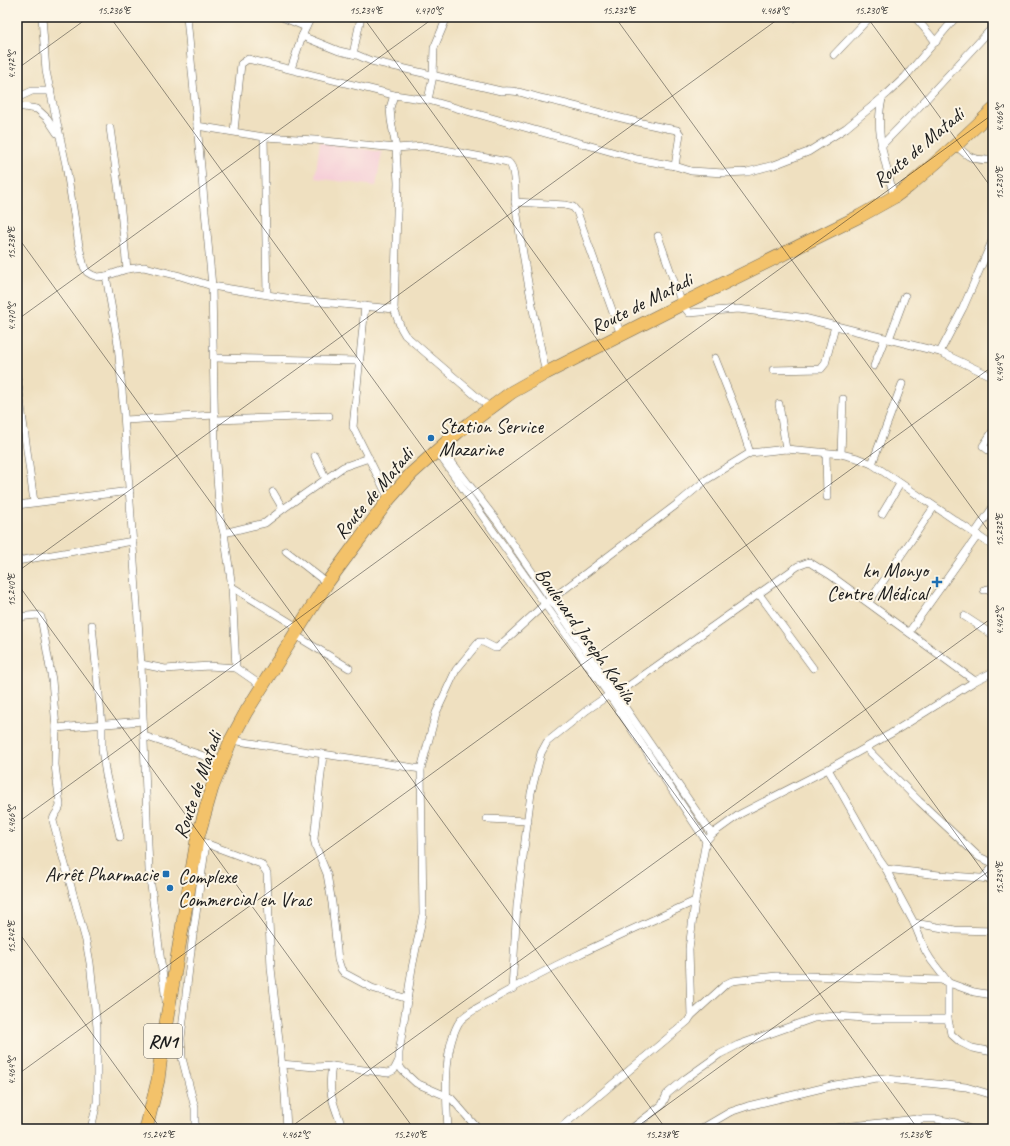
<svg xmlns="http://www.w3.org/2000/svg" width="1010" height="1146" font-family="Caveat,sans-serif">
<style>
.built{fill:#f6cfd8}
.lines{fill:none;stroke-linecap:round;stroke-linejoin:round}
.street-casing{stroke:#666155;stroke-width:8}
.highway-casing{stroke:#666155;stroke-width:14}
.street{stroke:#fff;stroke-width:7}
.highway{stroke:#f3c26a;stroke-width:13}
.ticks{fill:none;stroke:#1c1c1c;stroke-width:1;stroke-opacity:0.45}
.poi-dot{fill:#1f6fb2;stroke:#fcf5e5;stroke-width:1.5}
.labels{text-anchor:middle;stroke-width:4;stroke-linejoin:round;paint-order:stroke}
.shield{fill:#fcf5e5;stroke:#5f5d58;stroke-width:1}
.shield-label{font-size:19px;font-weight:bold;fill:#1c1c1c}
.street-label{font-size:20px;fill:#1c1c1c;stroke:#fcf5e5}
.poi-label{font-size:20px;fill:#1c1c1c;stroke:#fcf5e5;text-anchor:start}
.neatline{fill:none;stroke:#1c1c1c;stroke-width:1.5}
.ticks-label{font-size:10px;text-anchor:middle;fill:#1c1c1c}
</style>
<rect width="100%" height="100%" fill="#fcf5e5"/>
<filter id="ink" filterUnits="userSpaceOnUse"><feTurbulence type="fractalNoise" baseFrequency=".025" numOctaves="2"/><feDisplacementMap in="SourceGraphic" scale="8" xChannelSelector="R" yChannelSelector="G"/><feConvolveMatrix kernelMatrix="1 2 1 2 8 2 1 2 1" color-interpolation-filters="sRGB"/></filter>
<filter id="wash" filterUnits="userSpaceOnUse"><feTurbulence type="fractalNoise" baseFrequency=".012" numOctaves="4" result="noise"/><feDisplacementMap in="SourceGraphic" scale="16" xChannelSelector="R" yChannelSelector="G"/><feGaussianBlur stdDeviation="0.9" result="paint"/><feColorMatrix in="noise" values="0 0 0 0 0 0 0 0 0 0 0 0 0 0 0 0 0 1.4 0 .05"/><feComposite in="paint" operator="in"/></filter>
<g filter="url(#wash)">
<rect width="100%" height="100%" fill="#efe0c0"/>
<path class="built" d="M320 142 382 152 376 186 315 178Z"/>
</g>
<g filter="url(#ink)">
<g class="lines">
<defs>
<g id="street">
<path d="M42 17 46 71 66 165 79 246 84 267 87 272 92 275 98 277 106 276 127 269 144 267 180 276 212 286 299 300 394 309 401 328 405 335 490 408"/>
<path d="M187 17 212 286 215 449 220 518 224 533 232 587 236 668"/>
<path d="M282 17 306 27"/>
<path d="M915 17 936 42"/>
<path d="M794 18 795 17"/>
<path d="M302 36 339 51 357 55 371 61 501 91C517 89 530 96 545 99 590 109 633 123 677 130L680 134 675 166"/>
<path d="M353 54 361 17"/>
<path d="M834 55 870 17"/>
<path d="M291 69 302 36 311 17"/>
<path d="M394 95 390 108 391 120 396 148 398 183 394 309"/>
<path d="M17 98 32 91H51"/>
<path d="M882 99C874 132 886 164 894 197"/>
<path d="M428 100 433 76 434 48 447 17"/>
<path d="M17 106 37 109 47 118 57 133"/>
<path d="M197 126 264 137 315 140 396 148 424 146 508 162C517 168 514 197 516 208 524 264 534 318 546 373"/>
<path d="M110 128 119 192 127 269"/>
<path d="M234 131 241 64 248 59 394 95 428 100 637 159 675 166 691 171 724 173 747 172 774 165 808 152 846 128 888 93 905 77 956 17"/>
<path d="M264 137 267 294"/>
<path d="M956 145C969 159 974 160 993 160"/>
<path d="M881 146 916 110 993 27"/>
<path d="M515 202 565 205 573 207 577 212 621 335"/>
<path d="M658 236 682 304 689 313 738 309 800 317 940 352 993 377"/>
<path d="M106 276 118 344 124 414 141 664 149 870 166 1001"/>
<path d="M365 306 353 427 389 499"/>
<path d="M889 339 905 296"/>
<path d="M940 352 963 308 993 239"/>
<path d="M214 358 359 361"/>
<path d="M715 358 739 418 750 453"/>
<path d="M874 366 885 338"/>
<path d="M773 370 821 369 825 364 835 326"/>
<path d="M17 377 34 502"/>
<path d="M779 404 786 449"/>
<path d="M125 420 215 415"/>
<path d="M215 420 329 416"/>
<path d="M993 431 983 446 993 454"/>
<path d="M440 447 497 521 712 834"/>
<path d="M436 450 609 695 706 841"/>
<path d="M826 453 827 497"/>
<path d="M841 454 843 399"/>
<path d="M315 456 326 479"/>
<path d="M872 464 902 384"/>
<path d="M273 492 283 509"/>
<path d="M17 505 130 491"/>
<path d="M882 514 900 484"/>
<path d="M224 533 265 523 283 509 343 467 369 458"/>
<path d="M975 533 993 507"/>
<path d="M286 551 327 583"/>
<path d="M17 561 133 541"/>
<path d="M232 587 299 628"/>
<path d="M984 590 993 588"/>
<path d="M759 594 813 668"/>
<path d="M869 602 934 507"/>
<path d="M964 616 993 635"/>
<path d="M17 617 38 615 41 617 52 680 56 728 55 765 60 805C60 811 53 814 53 821L86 941 90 963 97 1027V1102L91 1129"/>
<path d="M92 625 102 725V750L106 775 120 837"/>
<path d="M909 632 978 535"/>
<path d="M295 635 349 668"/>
<path d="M141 664 165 669 209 666 236 668 262 686"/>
<path d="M56 728 143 721"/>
<path d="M144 736 222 762"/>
<path d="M231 740 421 769"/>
<path d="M866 748 919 801 979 857 993 863"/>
<path d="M323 755 314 839 316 847 327 874 332 903 338 960 341 969 344 973 372 988 408 999"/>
<path d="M828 769 879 859 886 869 900 897 914 923 925 950 931 960 948 982V1019L951 1034 960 1042 972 1048 993 1052"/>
<path d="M487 819 528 821"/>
<path d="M197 840 261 864 267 873 271 968 285 1094 287 1129"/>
<path d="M886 869 939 875 993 879"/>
<path d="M983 878 993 867"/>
<path d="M914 923 955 930 993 931"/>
<path d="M512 989 517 905 531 793 541 753 547 742 587 710 609 695 617 694 798 566 809 562 830 575 975 681"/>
<path d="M691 1016 726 984 732 981 776 976H808L941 980 974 992 993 995"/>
<path d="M281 1064 315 1067 332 1066"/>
<path d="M917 1119 918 1129"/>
<path d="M195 1129V1108L182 1058 181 1038 192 942 206 843"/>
<path d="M343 1129C334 1105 327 1093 332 1066L388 1073 394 1070 398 1062"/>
<path d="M448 1129C446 1098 443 1052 458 1024 463 1014 483 1005 492 1000 557 962 627 932 695 901"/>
<path d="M478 1129 451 1098 416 1083 402 1070 399 1065V1053L412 968 423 914 421 769 436 713 456 670 479 642H483L495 648H497L545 604 676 505 706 480 750 453 786 449 841 454 857 458 872 464 993 546"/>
<path d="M559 1129 688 1021 691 1016 689 949 695 901 706 841 712 834 740 814 828 769 890 734 975 681 993 672"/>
<path d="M631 1129 662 1105 667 1094 685 1079 720 1054 738 1045 814 1018 837 1016 878 1019H948"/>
<path d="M701 1129 730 1112 748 1106 835 1085 877 1078 966 1087 993 1095"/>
<path d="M825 1129 917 1119H936L956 1123 969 1129"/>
</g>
<path id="highway" d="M146 1129 158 1080 162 1047 197 840 212 788 231 740 246 712 327 583 389 499 412 473 458 432 512 392 546 373 682 304 860 216 894 197 909 186 956 145 993 110"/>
</defs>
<use href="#street" class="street-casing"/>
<use href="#highway" class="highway-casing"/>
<use href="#street" class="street"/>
<use href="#highway" class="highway"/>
</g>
</g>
<path class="ticks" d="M110 17 918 1129M363 17 993 885M615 17 993 537M867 17 993 190M17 69 89 17M17 236 666 1129M17 320 435 17M17 572 781 17M17 583 414 1129M17 823 993 114M17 930 161 1129M17 1075 993 366M288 1129 993 617M634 1129 993 868M980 1129 993 1120"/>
<g class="poi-dot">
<circle cx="431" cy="438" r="4"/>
<path d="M935 576h4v4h4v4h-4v4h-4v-4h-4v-4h4z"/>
<rect x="162" y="870" width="8" height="8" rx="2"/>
<circle cx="170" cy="888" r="4"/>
</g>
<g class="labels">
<rect class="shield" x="144" y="1024" width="38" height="34" rx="3"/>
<g class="shield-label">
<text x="163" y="1048">RN1</text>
</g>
<g class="street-label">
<text transform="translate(918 147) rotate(-40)" y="7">Route de Matadi</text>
<text transform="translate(641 303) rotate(-27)" y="7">Route de Matadi</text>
<text transform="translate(373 493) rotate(-50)" y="7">Route de Matadi</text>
<text transform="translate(586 635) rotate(55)" y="7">Boulevard Joseph Kabila</text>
<text transform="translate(197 785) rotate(-71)" y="7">Route de Matadi</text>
</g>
<g class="poi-label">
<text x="439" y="433">Station Service<tspan x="439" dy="23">Mazarine</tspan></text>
<text x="928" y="577" text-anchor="end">kn Monyo<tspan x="928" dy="23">Centre Médical</tspan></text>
<text x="158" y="881" text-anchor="end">Arrêt Pharmacie</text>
<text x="178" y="883">Complexe<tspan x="178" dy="23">Commercial en Vrac</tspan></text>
</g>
</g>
<rect width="1010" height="1146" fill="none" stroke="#fcf5e5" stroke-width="44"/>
<rect x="22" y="22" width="966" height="1102" class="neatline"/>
<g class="ticks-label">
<text x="114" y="14">15.236°E</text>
<text x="366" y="14">15.234°E</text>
<text x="428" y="14">4.470°S</text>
<text x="619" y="14">15.232°E</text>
<text x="774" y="14">4.468°S</text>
<text x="871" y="14">15.230°E</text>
<text transform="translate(11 65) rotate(-90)" y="4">4.472°S</text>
<text transform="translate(999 118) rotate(-90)" y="4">4.466°S</text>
<text transform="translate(999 183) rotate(-90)" y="4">15.230°E</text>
<text transform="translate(11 243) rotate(-90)" y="4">15.238°E</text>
<text transform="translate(11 317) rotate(-90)" y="4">4.470°S</text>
<text transform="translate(999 369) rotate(-90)" y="4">4.464°S</text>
<text transform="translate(999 530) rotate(-90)" y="4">15.232°E</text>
<text transform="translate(11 590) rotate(-90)" y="4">15.240°E</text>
<text transform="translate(999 621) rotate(-90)" y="4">4.462°S</text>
<text transform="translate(11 820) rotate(-90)" y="4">4.466°S</text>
<text transform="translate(999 878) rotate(-90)" y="4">15.234°E</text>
<text transform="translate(11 937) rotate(-90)" y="4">15.242°E</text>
<text transform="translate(11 1071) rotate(-90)" y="4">4.464°S</text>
<text x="158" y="1138">15.242°E</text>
<text x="295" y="1138">4.462°S</text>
<text x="410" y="1138">15.240°E</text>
<text x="662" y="1138">15.238°E</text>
<text x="915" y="1138">15.236°E</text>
</g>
</svg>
